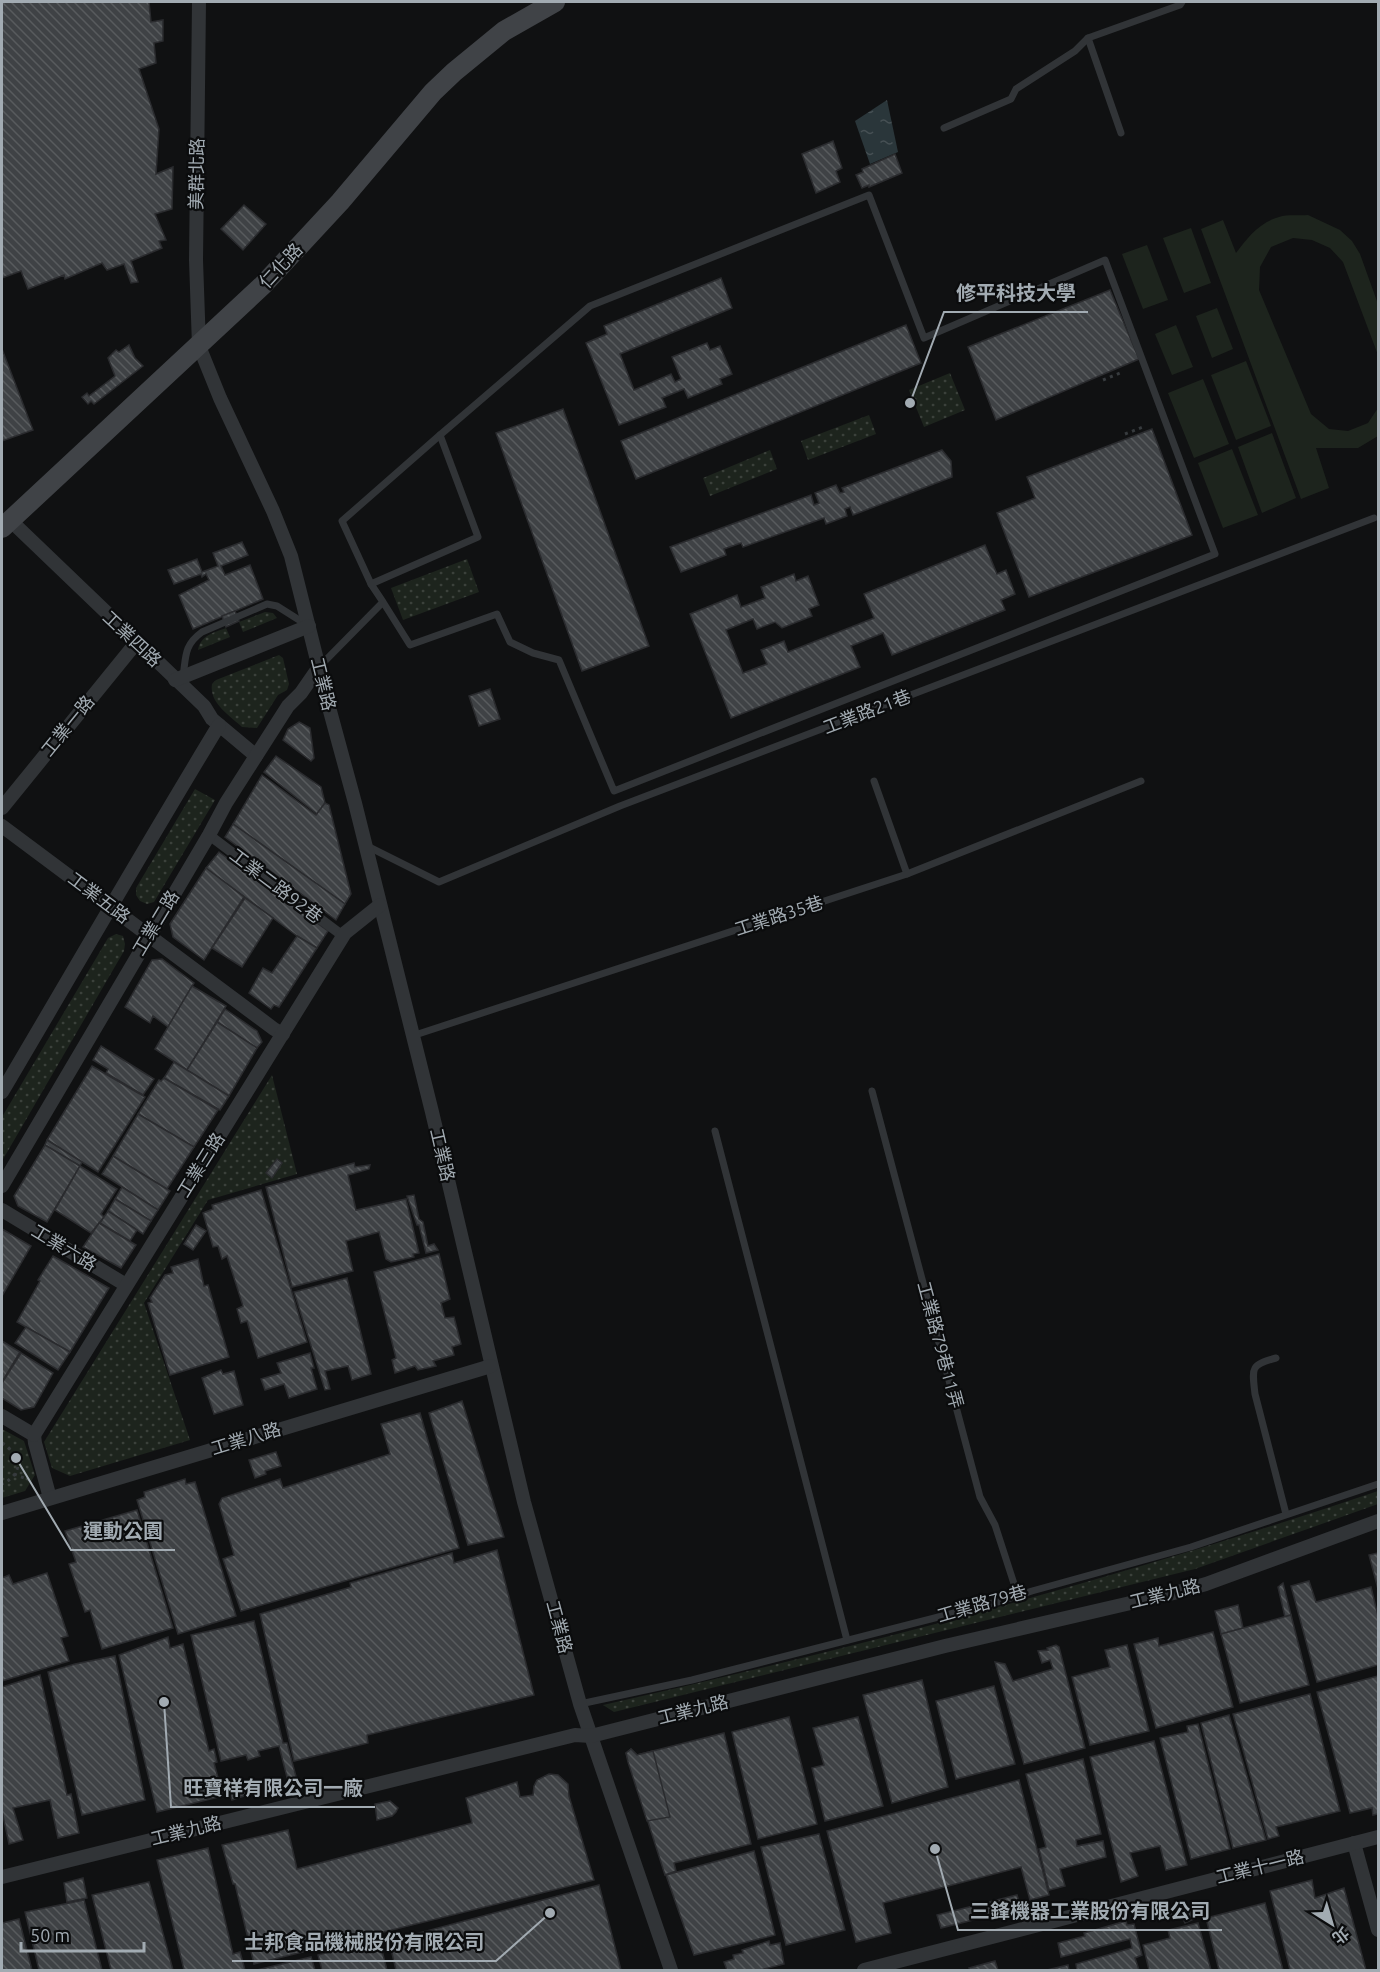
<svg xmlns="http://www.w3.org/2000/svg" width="1380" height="1972" font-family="Ubuntu,'Noto Sans TC',sans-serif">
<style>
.green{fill:url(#green-dots)}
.pitch{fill:#1d241d}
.water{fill:url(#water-ripples)}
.building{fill:url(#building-back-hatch);stroke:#2a2b2e;stroke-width:1.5}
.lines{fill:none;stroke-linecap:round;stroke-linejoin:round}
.path{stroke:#373b3e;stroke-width:3;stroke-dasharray:3 4.5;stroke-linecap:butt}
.service{stroke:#313437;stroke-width:7}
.pedestrian{stroke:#313437;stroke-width:10}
.minor{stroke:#313437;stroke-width:14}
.secondary{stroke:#404347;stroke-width:20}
.labels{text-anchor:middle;stroke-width:4.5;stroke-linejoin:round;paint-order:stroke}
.street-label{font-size:18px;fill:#a2abb2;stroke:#0b0c0d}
.leader{fill:none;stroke:#a2abb2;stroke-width:2}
.callout-dot{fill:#a2abb2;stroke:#0b0c0d;stroke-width:2}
.callout-label{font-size:20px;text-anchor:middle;font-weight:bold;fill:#a2abb2;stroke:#0b0c0d;stroke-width:4.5;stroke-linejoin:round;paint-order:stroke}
</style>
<defs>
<pattern id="green-dots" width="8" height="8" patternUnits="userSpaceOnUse" patternTransform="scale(1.5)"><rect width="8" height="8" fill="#1d241d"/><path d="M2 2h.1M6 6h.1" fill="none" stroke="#3b413b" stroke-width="1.8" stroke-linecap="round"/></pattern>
<pattern id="water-ripples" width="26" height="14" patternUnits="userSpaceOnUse" patternTransform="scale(1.5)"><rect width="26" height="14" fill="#2a363a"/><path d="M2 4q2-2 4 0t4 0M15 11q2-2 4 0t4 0" fill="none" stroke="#465054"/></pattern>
<pattern id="building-back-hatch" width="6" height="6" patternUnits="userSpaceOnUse" patternTransform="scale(1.5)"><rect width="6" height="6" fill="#3f4245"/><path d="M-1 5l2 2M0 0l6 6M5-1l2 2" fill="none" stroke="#585b5d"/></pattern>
</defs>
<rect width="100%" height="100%" fill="#101112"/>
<g class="green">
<path d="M950 373 965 410 924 427 909 390Z"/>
<path d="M869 415 876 434 808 460 801 441Z"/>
<path d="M770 450 777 469 710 496 703 478Z"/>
<path d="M467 559 479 592 403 620 391 588Z"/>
<path d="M265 612 273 613 277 618 243 632 239 622Z"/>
<path d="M226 628 230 637 198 650C201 635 213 633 226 628Z"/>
<path d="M279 655 283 658 289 684 287 690 278 695 257 728 242 727C229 715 209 703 212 684L216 680Z"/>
<path d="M195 789 215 800 154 902 147 904 140 901 136 895V888Z"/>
<path d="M116 934 123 936 125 944 124 951 2 1161V1117L108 938Z"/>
<path d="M272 1075 297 1174 208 1200 144 1303 190 1440 70 1476 52 1468 44 1442Z"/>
<path d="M2 1429 24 1441 35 1475 25 1491 2 1498Z"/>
<path d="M1378 1491V1504L1195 1569 614 1712 603 1705C865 1646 1124 1577 1378 1491Z"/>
</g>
<g class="pitch">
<path d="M1308 215 1340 230 1352 241 1360 254 1378 304V355L1343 262 1330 248 1312 240 1293 238 1271 247 1260 267 1259 290 1311 414 1329 429 1348 431 1368 423 1378 408V436L1358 448H1316L1329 488 1301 499 1201 229 1223 220 1236 253C1247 238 1260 222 1279 217 1288 214 1299 216 1308 215Z"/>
<path d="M1191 228 1211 283 1184 293 1163 238Z"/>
<path d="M1147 245 1168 300 1143 309 1122 254Z"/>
<path d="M1217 308 1233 349 1212 358 1196 316Z"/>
<path d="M1176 325 1193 367 1172 375 1155 334Z"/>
<path d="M1246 361 1271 426 1236 440 1211 375Z"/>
<path d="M1203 379 1229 444 1194 458 1168 393Z"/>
<path d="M1272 433 1296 498 1262 513 1238 447Z"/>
<path d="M1232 449 1258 515 1223 528 1198 463Z"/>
</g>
<path class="water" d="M887 100 898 152 870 164 855 121Z"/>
<g class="building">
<path d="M2 2H149L151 22 163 20V41L154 43 156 63 139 69 159 129 156 174 173 167 172 209 155 214 166 240 159 241 162 248 131 261 138 282 131 283 124 264 107 270 102 263 65 279 64 275 28 289 21 271 2 278Z"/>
<path d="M833 141 842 168 836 171 840 182 816 193 802 154Z"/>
<path d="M895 154 902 173 869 187V185L862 188 856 175 863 172 862 169Z"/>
<path d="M244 205 266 224 243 250 221 229Z"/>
<path d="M721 278 732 308 620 354 634 390 671 374 675 382 681 379 672 357 707 343 710 350 720 346 732 374 720 379 722 384 688 398 684 389 662 398 666 407 619 425 586 343 607 334 604 326Z"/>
<path d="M1110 290 1139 359 996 420 968 347Z"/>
<path d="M906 325 921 363 636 479 621 441Z"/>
<path d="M129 345 135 358 143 366 94 404 91 401 88 404 82 397 87 393 89 396 115 376 108 358 116 350 119 352Z"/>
<path d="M2 349 33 430 2 441Z"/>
<path d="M563 409 649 646 582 671 496 433Z"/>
<path d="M1152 429 1192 535 1029 597 997 513 1035 498 1027 477Z"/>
<path d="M942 450 951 461 952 477 853 515 850 507 845 509 847 516 826 524 824 518 743 547 741 543 724 549 726 555 681 572 670 547 811 495 814 505 819 503 815 493 836 485 840 493 844 492 842 488Z"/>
<path d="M242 542 248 555 221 566 225 575 250 565 263 599 193 629 179 595 209 580 206 574 202 577 201 574 174 584 168 570 197 559 202 572 218 566 213 553Z"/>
<path d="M985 545 997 574 1006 570 1015 594 1001 600 1005 610 892 655 883 633 851 646 860 667 731 718 690 614 737 595 741 607 765 598 761 587 794 574 796 581 808 576 819 605 809 609 812 616 782 628 775 622 757 629 753 619 726 630 743 673 767 664 761 650 784 641 788 652 874 618 864 594Z"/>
<path d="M235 611 239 621 226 627 222 616Z"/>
<path d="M490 689 500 719 479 726 469 696Z"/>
<path d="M299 722 310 728 314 758 311 761 283 740 288 729Z"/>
<path d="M276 756 321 787 325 803 317 814 264 772Z"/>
<path d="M262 775 316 815 325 803 329 805 351 894 345 904 233 824Z"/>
<path d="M233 824 345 904 336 920 225 837Z"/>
<path d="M219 852 328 931 317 948 297 936 206 868Z"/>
<path d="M206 868 244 897 204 960 173 937 170 924Z"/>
<path d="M245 898 273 918 242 967 212 948Z"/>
<path d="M297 936 317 948 279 1007 274 1005 271 1009 249 993 263 968 272 973Z"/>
<path d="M162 959 194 983 168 1027 153 1016 150 1023 125 1007 152 960Z"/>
<path d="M192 986 226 1006 187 1070 155 1049Z"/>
<path d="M225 1009 257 1031 262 1042 257 1048 217 1022Z"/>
<path d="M217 1022 257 1048 229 1096 187 1070Z"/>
<path d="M101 1046 154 1079 143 1095 106 1073 108 1069 93 1060Z"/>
<path d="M174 1062 229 1096 220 1110 164 1078Z"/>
<path d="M92 1066 145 1097 98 1172 47 1140Z"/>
<path d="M164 1078 218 1110 194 1147 138 1114 159 1080 161 1081Z"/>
<path d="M138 1114 194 1147 167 1189 113 1156Z"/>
<path d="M47 1140 82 1162 80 1166 45 1145Z"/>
<path d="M45 1145 80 1166 47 1222 18 1206 14 1196Z"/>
<path d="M113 1156 170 1191 158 1210 102 1174Z"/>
<path d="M277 1159 282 1163 272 1178 266 1173Z"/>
<path d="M354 1163 355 1167 370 1165 369 1169 348 1175 356 1210 406 1199 419 1253 413 1254 414 1257 391 1262 386 1259 379 1232 346 1241 353 1271 292 1287 266 1187Z"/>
<path d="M80 1166 117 1189 101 1214 104 1217 91 1233 55 1210Z"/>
<path d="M122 1187 158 1210 151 1221 115 1199Z"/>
<path d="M261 1190 307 1342 258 1358 247 1321 241 1323 237 1309 243 1306 227 1256 222 1259 218 1246 213 1247 203 1213 213 1209 212 1205Z"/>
<path d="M414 1195 419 1219 423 1222 428 1246 434 1244 438 1250 426 1253 419 1225H417L407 1196Z"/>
<path d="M115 1199 151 1221 143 1234 108 1211Z"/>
<path d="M108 1211 137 1230 130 1241 100 1223Z"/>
<path d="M99 1223 136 1245 121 1268 83 1247Z"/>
<path d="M196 1225 206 1231 193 1250 184 1244Z"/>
<path d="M2 1229 31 1246 2 1296Z"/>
<path d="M439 1254 450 1299 441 1303 445 1318 454 1317 461 1344 452 1347 454 1355 433 1361 436 1366 418 1370 415 1366 395 1373 392 1360 396 1358 374 1272Z"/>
<path d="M53 1256 109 1288 70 1352 17 1322 40 1281 38 1280Z"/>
<path d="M198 1259 204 1286 208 1285 229 1357 170 1375 148 1303 152 1302 150 1298 165 1275 173 1273 171 1267Z"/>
<path d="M347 1278 371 1374 352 1380 348 1366 325 1371 330 1389 325 1390 294 1292Z"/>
<path d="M26 1327 70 1352 58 1370 15 1343Z"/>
<path d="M2 1341 20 1352 2 1382Z"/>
<path d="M21 1353 53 1373 34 1407 21 1410 2 1398V1383Z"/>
<path d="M310 1353 314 1368H311L317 1389 289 1398 284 1384 265 1390 261 1379 281 1373 277 1363Z"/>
<path d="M221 1370 223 1374 234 1371 243 1405 214 1414 202 1378Z"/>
<path d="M462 1401 504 1537 468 1545 429 1413Z"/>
<path d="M420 1413 459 1548 241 1611 223 1559 234 1555 220 1507 219 1504 222 1498 280 1479 283 1488 390 1454 381 1424Z"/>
<path d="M276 1452 281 1466 265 1471 266 1474 255 1478 249 1460Z"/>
<path d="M185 1479 186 1484 195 1482 236 1616 178 1634 137 1500 145 1497 144 1492Z"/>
<path d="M137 1510 173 1628 102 1649 90 1610 85 1612 69 1564 76 1562 65 1531Z"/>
<path d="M497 1550 534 1695 367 1735 368 1743 294 1761 260 1614 351 1587 350 1583 452 1553 454 1563Z"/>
<path d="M1378 1553V1589L1369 1555Z"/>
<path d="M47 1573 68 1636 61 1638 69 1661 2 1681V1578L9 1575 13 1584Z"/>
<path d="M1309 1581 1316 1602 1371 1587 1378 1616V1665L1317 1682 1291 1586Z"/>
<path d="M1283 1583 1291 1615 1285 1617 1278 1587Z"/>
<path d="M1238 1605 1243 1628 1221 1634 1215 1611Z"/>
<path d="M1291 1615 1309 1685 1240 1703 1221 1634Z"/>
<path d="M254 1621 283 1743H287L298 1784 289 1785 279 1746 258 1751 260 1756 248 1760 246 1755 221 1761 191 1635Z"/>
<path d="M1213 1632 1233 1707 1156 1728 1134 1644 1158 1638 1159 1646Z"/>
<path d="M168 1637 170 1648 183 1644 209 1751 214 1749 217 1762 214 1763 223 1796 157 1812 119 1655Z"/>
<path d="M1056 1645 1059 1647 1085 1748 1024 1764 995 1662 1005 1664 1013 1681 1053 1669 1050 1660 1042 1663 1038 1651 1048 1650 1047 1648Z"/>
<path d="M1127 1645 1149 1731 1090 1745 1072 1677 1110 1667 1105 1650Z"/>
<path d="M115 1656 145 1800 82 1815 48 1672 75 1664Z"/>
<path d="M40 1675 67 1795 71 1794 79 1833 58 1838 50 1800 13 1808 23 1840 9 1844 2 1811V1687Z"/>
<path d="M1378 1676V1814L1373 1815 1372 1808 1350 1813 1317 1692Z"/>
<path d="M922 1680 948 1787 892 1803 863 1695Z"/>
<path d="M994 1686 1015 1764 956 1779 936 1701Z"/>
<path d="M1310 1694 1340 1811 1276 1827 1279 1836 1268 1839 1233 1714Z"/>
<path d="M1229 1715 1266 1840 1233 1848 1201 1723Z"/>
<path d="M789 1717 817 1824 758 1839 732 1732Z"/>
<path d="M858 1717 883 1806 825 1821 812 1768 824 1765 813 1728Z"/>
<path d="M1198 1724 1230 1849 1191 1859 1160 1738 1188 1732 1187 1726Z"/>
<path d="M724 1733 751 1844 674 1863 676 1871 665 1875 626 1753 631 1749 637 1755Z"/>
<path d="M1154 1741 1187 1865 1166 1870 1160 1846 1130 1853 1138 1876 1121 1882 1090 1757Z"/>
<path d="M631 1749 637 1755 653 1751 670 1817 647 1821 628 1762 626 1753Z"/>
<path d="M1083 1759 1101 1834 1076 1840 1077 1846 1103 1841 1106 1857 1060 1869 1065 1886 1049 1890 1039 1849 1046 1847 1026 1774Z"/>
<path d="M549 1774 558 1775 568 1784 569 1796 594 1880 254 1964 235 1884H233L222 1845 288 1830 297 1869 472 1823 466 1798 517 1782 520 1797 533 1795 534 1786 537 1780Z"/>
<path d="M1019 1780 1049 1895 1030 1900 1021 1867 883 1903 891 1933 856 1942 827 1831Z"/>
<path d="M245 1786 247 1795 232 1800 229 1791Z"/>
<path d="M390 1801 398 1808 396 1812 392 1816 377 1820 375 1804Z"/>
<path d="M819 1834 845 1930 786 1945 761 1847Z"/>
<path d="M208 1848 233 1954 240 1952 245 1970H184L157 1860Z"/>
<path d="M754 1851 775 1935 694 1955 666 1875Z"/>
<path d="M83 1878 87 1898 67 1902 64 1883Z"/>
<path d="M1312 1880 1315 1898 1344 1888 1366 1970H1290L1270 1891Z"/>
<path d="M149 1882 173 1970H111L92 1895Z"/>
<path d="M599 1885 621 1970H396L389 1941Z"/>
<path d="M1017 1895 1021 1908 941 1928 937 1915Z"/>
<path d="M84 1900 102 1970H39L25 1912Z"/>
<path d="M1265 1903 1283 1970H1219L1206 1918Z"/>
<path d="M1196 1904 1200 1916 1185 1923 1182 1917 1172 1919 1168 1914 1178 1910 1181 1913Z"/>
<path d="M19 1919 32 1970H2V1923Z"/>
<path d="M1126 1921 1127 1925 1134 1924 1142 1955 1135 1958 1139 1970H1077L1076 1964 1132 1948 1130 1939 1061 1957 1058 1943 1085 1936 1084 1933Z"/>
<path d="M1198 1923 1211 1970H1149L1143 1945 1170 1938 1168 1930Z"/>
<path d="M379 1939 387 1970H322L318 1955Z"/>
<path d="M769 1941 770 1945 780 1943 784 1964 760 1970H727L724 1962 734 1959 733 1955 743 1953 742 1950Z"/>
<path d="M311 1957 315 1970H257Z"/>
<path d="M995 1961 998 1970H970L969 1968Z"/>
<path d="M1068 1965 1069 1970H1047Z"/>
</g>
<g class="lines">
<g class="path">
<path d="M1103 380 1120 373"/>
<path d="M1125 434 1143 427"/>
<path d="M2 1443C21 1455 25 1473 2 1484"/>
<path d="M14 1474 29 1480"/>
</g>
<g class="service">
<path d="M1088 38 1121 133"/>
<path d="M944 128 1011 99 1016 89 1075 51 1088 38 1180 5 1182 2"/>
<path d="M371 584 342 521 440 435"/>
<path d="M319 667 383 602 410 645 497 614 510 642 533 653 559 660 614 791 1215 554 1105 260 924 338 869 195 590 306 440 435 478 537 371 584 383 602"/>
<path d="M183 677C186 656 184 645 202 632L267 604 277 606 307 625"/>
<path d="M874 781 907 874"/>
<path d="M367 846 439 882 620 806 1374 518"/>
<path d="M412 1036 907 874 1141 781"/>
<path d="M872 1091 980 1497 995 1525 1018 1596"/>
<path d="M715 1131 847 1640"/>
<path d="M1276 1358C1250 1365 1252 1368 1255 1394L1286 1514"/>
<path d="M580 1704 692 1680 1001 1601 1032 1591 1191 1547 1378 1484"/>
</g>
<path class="pedestrian" d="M209 835 343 936"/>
<g class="minor">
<path d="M199 2 196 260 199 346 220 398 273 511 291 556 327 700 355 803 432 1112 524 1502 580 1704 671 1970"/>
<path d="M10 520 204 706 212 719 256 756"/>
<path d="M175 680 309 626"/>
<path d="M2 808 136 643"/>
<path d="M2 826 274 1029 283 1034"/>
<path d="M2 1092C74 970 145 847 219 725"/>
<path d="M2 1186 209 835 226 803 288 706 301 693 319 667"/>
<path d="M2 1210 126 1285"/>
<path d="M2 1416 34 1435 35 1443 50 1498"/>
<path d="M34 1435 345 933 380 905"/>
<path d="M2 1513 491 1366"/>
<path d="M1354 1843 1378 1930"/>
<path d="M2 1877 575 1735 591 1736 945 1646 1178 1592 1206 1584 1378 1521"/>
<path d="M864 1970 1378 1837"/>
</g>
<path class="secondary" d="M2 528 263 285 340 202 433 92 454 72 504 31 555 2"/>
</g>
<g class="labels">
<g class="street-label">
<text transform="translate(197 174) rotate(-89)" y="6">美群北路</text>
<text transform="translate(281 266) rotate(-47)" y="6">仁化路</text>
<text transform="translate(132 639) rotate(43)" y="6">工業四路</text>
<text transform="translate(323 684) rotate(76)" y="6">工業路</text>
<text transform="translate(867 712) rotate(-21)" y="6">工業路21巷</text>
<text transform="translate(68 726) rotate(-51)" y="6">工業一路</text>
<text transform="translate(276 886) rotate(37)" y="6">工業二路92巷</text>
<text transform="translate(99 898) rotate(37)" y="6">工業五路</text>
<text transform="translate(779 916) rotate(-18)" y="6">工業路35巷</text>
<text transform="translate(156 923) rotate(-59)" y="6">工業二路</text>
<text transform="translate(442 1155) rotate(77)" y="6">工業路</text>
<text transform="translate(201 1165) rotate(-58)" y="6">工業三路</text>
<text transform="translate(64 1248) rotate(31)" y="6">工業六路</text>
<text transform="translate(940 1345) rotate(75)" y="6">工業路79巷11弄</text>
<text transform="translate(246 1439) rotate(-17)" y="6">工業八路</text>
<text transform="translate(1165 1594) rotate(-14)" y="6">工業九路</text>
<text transform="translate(982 1604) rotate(-16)" y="6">工業路79巷</text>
<text transform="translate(559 1627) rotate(75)" y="6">工業路</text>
<text transform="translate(693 1710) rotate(-14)" y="6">工業九路</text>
<text transform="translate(186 1831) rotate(-14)" y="6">工業九路</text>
<text transform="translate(1260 1867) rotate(-14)" y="6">工業十一路</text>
</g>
</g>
<path class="leader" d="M910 403L944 312H1088M16 1458L71 1550H175M164 1702L171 1807H375M935 1849L958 1930H1222M550 1913L496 1961H232"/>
<g class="callout-dot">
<circle cx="910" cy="403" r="6"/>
<circle cx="16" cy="1458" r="6"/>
<circle cx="164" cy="1702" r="6"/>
<circle cx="935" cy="1849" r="6"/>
<circle cx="550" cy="1913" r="6"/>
</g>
<g class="callout-label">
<text x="1016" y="300">修平科技大學</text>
<text x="123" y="1538">運動公園</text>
<text x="273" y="1795">旺寶祥有限公司一廠</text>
<text x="1090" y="1918">三鋒機器工業股份有限公司</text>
<text x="364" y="1949">士邦食品機械股份有限公司</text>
</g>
<rect width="1380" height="1972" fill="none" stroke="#a2abb2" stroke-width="6"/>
<g transform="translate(1332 1924) rotate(143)" stroke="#0b0c0d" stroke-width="4.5" paint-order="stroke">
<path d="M0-4.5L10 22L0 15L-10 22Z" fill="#a2abb2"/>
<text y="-9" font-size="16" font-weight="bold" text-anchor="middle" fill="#a2abb2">北</text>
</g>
<path d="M21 1942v9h123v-9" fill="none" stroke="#a2abb2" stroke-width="3"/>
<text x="30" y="1942" font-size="18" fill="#a2abb2" stroke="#0b0c0d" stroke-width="4.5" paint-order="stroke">50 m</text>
</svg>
